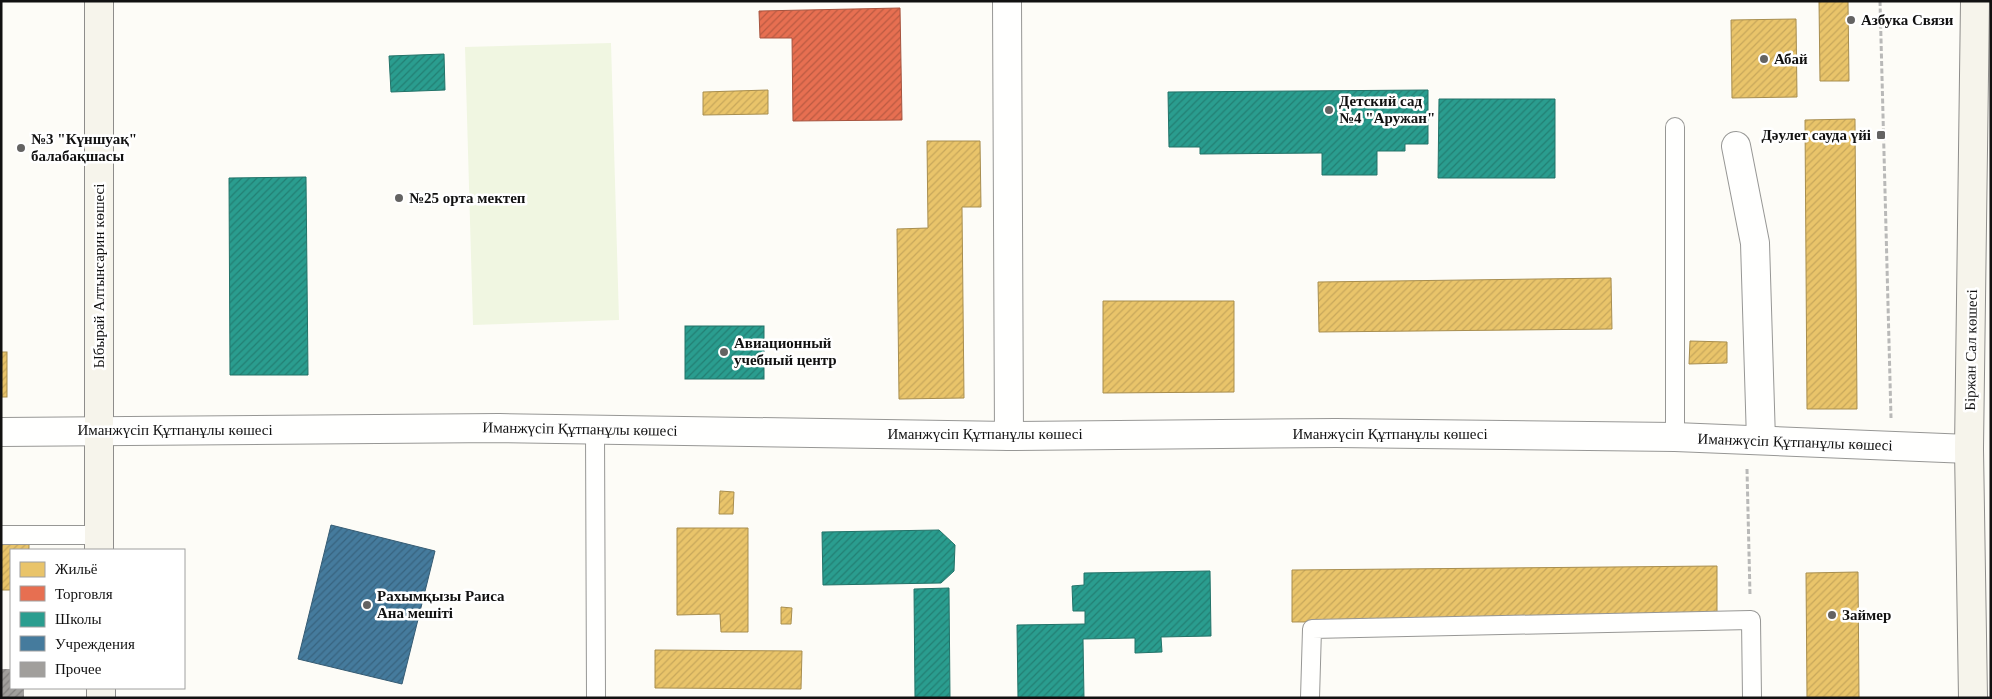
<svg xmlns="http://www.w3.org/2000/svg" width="1992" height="699" font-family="Georgia,serif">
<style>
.pitch{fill:#f0f6e1}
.homes{fill:url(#homes-hatch);stroke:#a88e4f}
.shops{fill:url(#shops-hatch);stroke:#a7533e}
.schools{fill:url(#schools-hatch);stroke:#227369}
.public{fill:url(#public-hatch);stroke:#355b73}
.building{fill:url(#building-hatch)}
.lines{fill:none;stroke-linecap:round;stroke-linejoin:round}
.lane-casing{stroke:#979795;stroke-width:20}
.street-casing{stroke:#979795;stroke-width:30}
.secondary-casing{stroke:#8e8d8b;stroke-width:30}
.path{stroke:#b9b9b8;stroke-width:3;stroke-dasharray:5 2.5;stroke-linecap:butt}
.lane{stroke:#fffffe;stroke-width:18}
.street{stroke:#fffffe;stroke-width:28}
.secondary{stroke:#f6f4eb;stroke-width:28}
.poi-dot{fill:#646362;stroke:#fff;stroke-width:2}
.labels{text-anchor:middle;stroke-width:5;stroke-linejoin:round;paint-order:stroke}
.poi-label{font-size:15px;font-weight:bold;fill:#111;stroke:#fff;text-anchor:start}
.street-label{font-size:15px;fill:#111;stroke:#fff}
</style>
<defs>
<pattern id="homes-hatch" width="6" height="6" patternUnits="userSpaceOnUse" patternTransform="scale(1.25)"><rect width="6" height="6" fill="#e9c46a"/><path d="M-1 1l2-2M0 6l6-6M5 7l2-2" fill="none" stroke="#c7a75b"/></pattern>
<pattern id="shops-hatch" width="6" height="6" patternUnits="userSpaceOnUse" patternTransform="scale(1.25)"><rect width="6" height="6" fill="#e76f51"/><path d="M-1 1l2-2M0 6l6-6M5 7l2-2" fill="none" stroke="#ba5a42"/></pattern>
<pattern id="schools-hatch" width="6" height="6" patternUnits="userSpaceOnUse" patternTransform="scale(1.25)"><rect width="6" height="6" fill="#2a9d8f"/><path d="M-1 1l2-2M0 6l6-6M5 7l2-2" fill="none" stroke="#237f73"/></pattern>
<pattern id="public-hatch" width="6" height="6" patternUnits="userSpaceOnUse" patternTransform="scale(1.25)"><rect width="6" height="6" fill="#457b9d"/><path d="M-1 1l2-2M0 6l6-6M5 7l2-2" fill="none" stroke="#38637f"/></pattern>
<pattern id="building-hatch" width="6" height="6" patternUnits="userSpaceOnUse" patternTransform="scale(1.25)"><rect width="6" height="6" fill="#a19f9c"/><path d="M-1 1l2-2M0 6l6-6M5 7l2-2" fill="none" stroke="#82807e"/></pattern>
</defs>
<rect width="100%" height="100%" fill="#fdfcf7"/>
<path class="pitch" d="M611 43 619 320 473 325 465 47Z"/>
<g class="homes">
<path d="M1819 1H1848L1849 81H1820Z"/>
<path d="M1796 19 1797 97 1732 98 1731 20Z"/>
<path d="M768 90V114L703 115V92Z"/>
<path d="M1855 119 1857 409H1807L1805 120Z"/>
<path d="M927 141H980L981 207H962L964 398 899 399 897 229 928 228Z"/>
<path d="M1611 278 1612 329 1319 332 1318 282Z"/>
<path d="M1103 301H1234V392L1103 393Z"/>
<path d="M1690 341 1727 342V363L1689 364Z"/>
<rect x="1" y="352" width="6" height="45"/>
<path d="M720 491 734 492 733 514H719Z"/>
<path d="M677 528H748V632H721L720 614 677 615Z"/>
<path d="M29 536V550H11V590H1V537Z"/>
<path d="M1717 566V619L1292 622V570Z"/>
<path d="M1858 572 1859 698H1807L1806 573Z"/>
<path d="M781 607 792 608 791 624H781Z"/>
<path d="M655 650 802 651 801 689 655 688Z"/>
</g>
<path class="shops" d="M900 8 902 120 793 121 792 38H760L759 11Z"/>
<g class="schools">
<path d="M444 54 445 90 391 92 389 56Z"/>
<path d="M1428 90V144H1405V151H1377V175H1322V153L1200 154V147H1169L1168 92Z"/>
<path d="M1439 99H1555V178H1438Z"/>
<path d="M306 177 308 375H230L229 178Z"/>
<rect x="685" y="326" width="79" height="53"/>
<path d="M939 530 955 545 954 571 941 583 823 585 822 532Z"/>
<path d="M1210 571 1211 636 1161 637 1162 652 1135 653V638L1083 639 1084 698H1018L1017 625 1085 624V611H1073L1072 586 1084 585V573Z"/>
<path d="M949 588 950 698H915L914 589Z"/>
</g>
<path class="public" d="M331 525 435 551 402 684 298 659Z"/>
<path class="building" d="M1 669H11V688H24V698H1Z"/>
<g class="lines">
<defs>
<g id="lane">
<path d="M595 429 596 698"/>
<path d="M1675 437V127"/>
<path d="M1 535H98"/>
<path d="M1310 698 1312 629 1751 620 1752 698"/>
</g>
<g id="street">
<path d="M1007 1 1009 436"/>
<path d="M1736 146 1755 243 1761 440"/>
<path d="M1 432 499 428 1009 436 1336 433 1675 437 1969 449"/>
</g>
<g id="secondary">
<path d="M99 550V1"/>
<path d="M101 688V698"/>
<path d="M1973 698 1969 449 1975 1"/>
</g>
</defs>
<use href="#lane" class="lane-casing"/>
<use href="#street" class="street-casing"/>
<use href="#secondary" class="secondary-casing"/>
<g class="path">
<path d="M1880 1 1891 418"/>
<path d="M1747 469 1750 595"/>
</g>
<use href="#lane" class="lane"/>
<use href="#street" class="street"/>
<use href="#secondary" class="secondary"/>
</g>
<g class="poi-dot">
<circle cx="1851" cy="20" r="5"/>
<circle cx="1764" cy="59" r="5"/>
<circle cx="1329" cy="110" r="5"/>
<rect x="1876" y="130" width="10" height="10" rx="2.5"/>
<circle cx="21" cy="148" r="5"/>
<circle cx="399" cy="198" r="5"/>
<circle cx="724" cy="352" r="5"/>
<circle cx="367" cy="605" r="5"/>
<circle cx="1832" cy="615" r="5"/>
</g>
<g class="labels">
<g class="poi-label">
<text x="1861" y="25">Азбука Связи</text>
<text x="1774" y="64">Абай</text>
<text x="1339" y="106">Детский сад<tspan x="1339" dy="17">№4 "Аружан"</tspan></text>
<text x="1871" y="140" text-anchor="end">Дәулет сауда үйі</text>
<text x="31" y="144">№3 "Күншуақ"<tspan x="31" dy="17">балабақшасы</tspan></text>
<text x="409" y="203">№25 орта мектеп</text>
<text x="734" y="348">Авиационный<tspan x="734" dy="17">учебный центр</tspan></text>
<text x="377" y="601">Рахымқызы Раиса<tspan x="377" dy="17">Ана мешіті</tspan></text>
<text x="1842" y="620">Займер</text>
</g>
<g class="street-label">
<text transform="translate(99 276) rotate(-90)" y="5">Ыбырай Алтынсарин көшесі</text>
<text transform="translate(1971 350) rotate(-89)" y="5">Біржан Сал көшесі</text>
<text transform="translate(580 429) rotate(1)" y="5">Иманжүсіп Құтпанұлы көшесі</text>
<text x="175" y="435">Иманжүсіп Құтпанұлы көшесі</text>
<text x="985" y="439">Иманжүсіп Құтпанұлы көшесі</text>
<text x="1390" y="439">Иманжүсіп Құтпанұлы көшесі</text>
<text transform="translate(1795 442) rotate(2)" y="5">Иманжүсіп Құтпанұлы көшесі</text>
</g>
</g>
<rect width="1992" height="699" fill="none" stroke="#111111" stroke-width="5"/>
<rect x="10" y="549" width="175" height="140" fill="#ffffff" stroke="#a0a0a0"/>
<rect x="20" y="562" width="25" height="15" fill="#e9c46a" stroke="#a0a0a0"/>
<text x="55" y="574" font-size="15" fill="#111111">Жильё</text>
<rect x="20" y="586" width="25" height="15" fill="#e76f51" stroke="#a0a0a0"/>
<text x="55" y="599" font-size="15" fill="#111111">Торговля</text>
<rect x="20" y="612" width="25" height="15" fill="#2a9d8f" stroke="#a0a0a0"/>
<text x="55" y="624" font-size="15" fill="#111111">Школы</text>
<rect x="20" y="636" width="25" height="15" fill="#457b9d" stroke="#a0a0a0"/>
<text x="55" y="649" font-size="15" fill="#111111">Учреждения</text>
<rect x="20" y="662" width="25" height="15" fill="#a19f9c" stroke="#a0a0a0"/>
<text x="55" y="674" font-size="15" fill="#111111">Прочее</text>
</svg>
